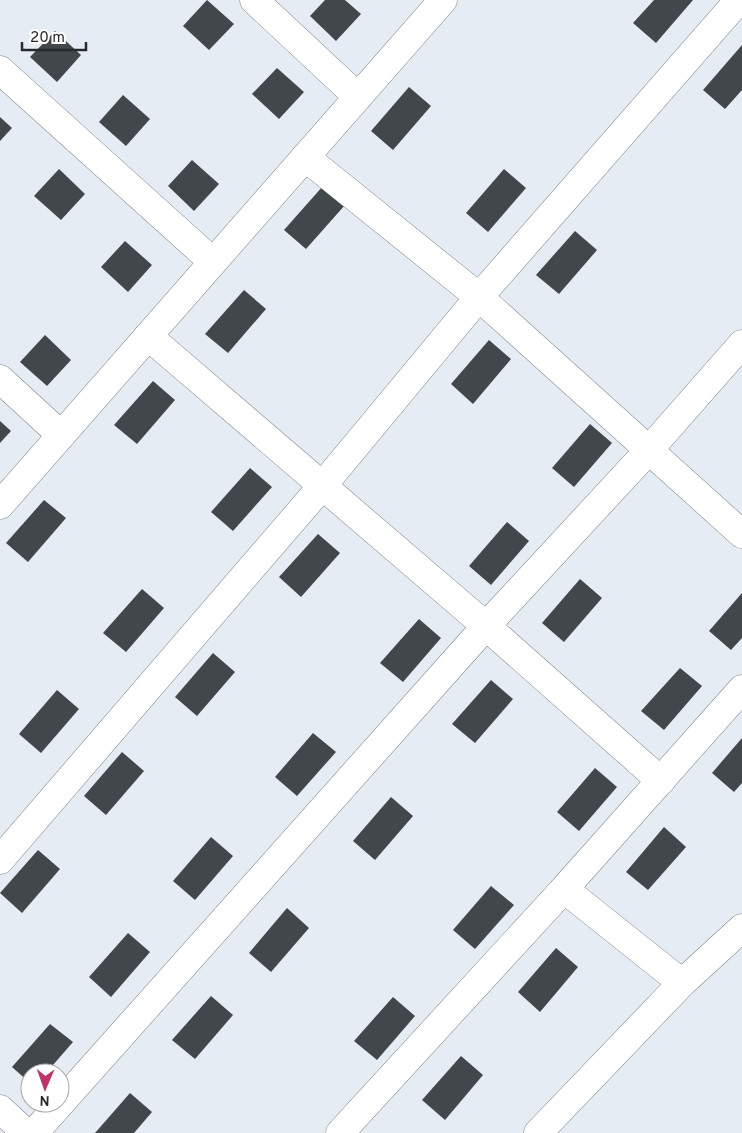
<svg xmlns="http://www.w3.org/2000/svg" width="742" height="1133" font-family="Overpass,sans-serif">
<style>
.building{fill:#42474c}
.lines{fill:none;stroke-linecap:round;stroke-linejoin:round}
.minor-casing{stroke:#7e848a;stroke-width:29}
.minor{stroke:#fff;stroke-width:28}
</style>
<rect width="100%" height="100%" fill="#e6ecf3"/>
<g class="building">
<path d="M207 0 234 24 209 50 183 26Z"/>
<path d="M325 0H345L361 14 336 41 310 16Z"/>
<path d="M654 0H693L656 43 633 23Z"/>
<path d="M55 31 81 55 57 82 30 57Z"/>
<path d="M742 45V90L725 109 703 90Z"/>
<path d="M277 68 304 92 279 119 252 94Z"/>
<path d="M409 87 431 106 393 150 371 131Z"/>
<path d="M123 95 150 119 126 146 99 122Z"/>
<path d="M0 117 12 128 0 141Z"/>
<path d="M192 160 219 184 194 211 168 186Z"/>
<path d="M59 169 85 194 61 220 34 196Z"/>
<path d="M504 169 526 188 488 232 466 213Z"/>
<path d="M323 186 345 205 306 249 284 230Z"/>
<path d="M575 231 597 250 559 294 536 275Z"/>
<path d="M125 241 152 265 128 292 101 267Z"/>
<path d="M244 290 266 309 228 353 205 334Z"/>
<path d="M45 335 71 360 47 386 20 362Z"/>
<path d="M489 340 511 359 473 404 451 384Z"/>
<path d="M153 381 175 400 137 444 114 425Z"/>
<path d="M0 421 11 431 0 443Z"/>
<path d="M590 424 612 443 574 487 552 468Z"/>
<path d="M250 468 272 487 233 531 211 512Z"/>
<path d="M44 500 66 518 28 562 6 543Z"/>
<path d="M507 522 529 541 491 585 469 566Z"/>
<path d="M318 534 340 553 301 597 279 577Z"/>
<path d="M580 579 602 598 564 642 542 623Z"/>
<path d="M142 589 164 608 126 652 103 633Z"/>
<path d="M742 593V638L731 650 709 631Z"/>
<path d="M419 619 441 638 403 682 380 663Z"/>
<path d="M213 653 235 672 197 716 175 697Z"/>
<path d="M680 668 702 686 664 730 641 711Z"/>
<path d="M491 680 513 699 475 743 452 724Z"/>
<path d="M57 690 79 709 41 753 19 734Z"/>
<path d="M313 733 336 752 297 796 275 777Z"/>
<path d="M742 738V783L734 792 712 773Z"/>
<path d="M122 752 144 771 106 815 84 796Z"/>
<path d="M595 768 617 787 579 831 557 812Z"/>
<path d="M391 797 413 816 375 860 353 841Z"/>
<path d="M664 827 686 847 648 890 626 872Z"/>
<path d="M211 837 233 856 195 900 173 881Z"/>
<path d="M38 850 60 869 22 913 0 893Z"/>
<path d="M491 886 514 905 475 949 453 930Z"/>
<path d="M287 908 309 928 271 972 249 953Z"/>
<path d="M128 933 150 952 111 997 89 977Z"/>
<path d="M556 948 578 967 540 1012 518 992Z"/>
<path d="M211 996 233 1015 195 1059 172 1040Z"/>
<path d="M393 997 415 1016 377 1060 354 1041Z"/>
<path d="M50 1024 73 1042 46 1073H30V1083L12 1067Z"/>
<path d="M461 1056 483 1075 445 1120 422 1100Z"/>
<path d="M130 1093 152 1112 134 1133H95Z"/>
</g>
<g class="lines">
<defs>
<g id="minor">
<path d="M254 0 358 97"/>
<path d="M0 70 213 262"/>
<path d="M305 157 479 297 742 534"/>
<path d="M148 336 486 626 661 781"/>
<path d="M0 379 61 435"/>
<path d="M0 505 443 0"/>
<path d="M0 860 323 485 479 297 739 0"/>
<path d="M564 889 742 689"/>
<path d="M0 1109 26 1133"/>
<path d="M34 1133 486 626 648 451 742 344"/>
<path d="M340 1133 564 889 682 983"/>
<path d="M538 1133 682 983 742 928"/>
</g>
</defs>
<use href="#minor" class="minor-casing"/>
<use href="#minor" class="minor"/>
</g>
<g transform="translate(45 1088) rotate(182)"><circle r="24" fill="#ffffff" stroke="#a9a9ab"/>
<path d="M0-4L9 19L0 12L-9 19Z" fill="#bf3468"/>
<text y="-8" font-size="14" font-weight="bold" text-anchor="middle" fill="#27292c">N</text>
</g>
<path d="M22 42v8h64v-8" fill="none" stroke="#27292c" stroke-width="2.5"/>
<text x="30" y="42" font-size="15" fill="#27292c" stroke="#ffffff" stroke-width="4" paint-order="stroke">20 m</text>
</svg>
